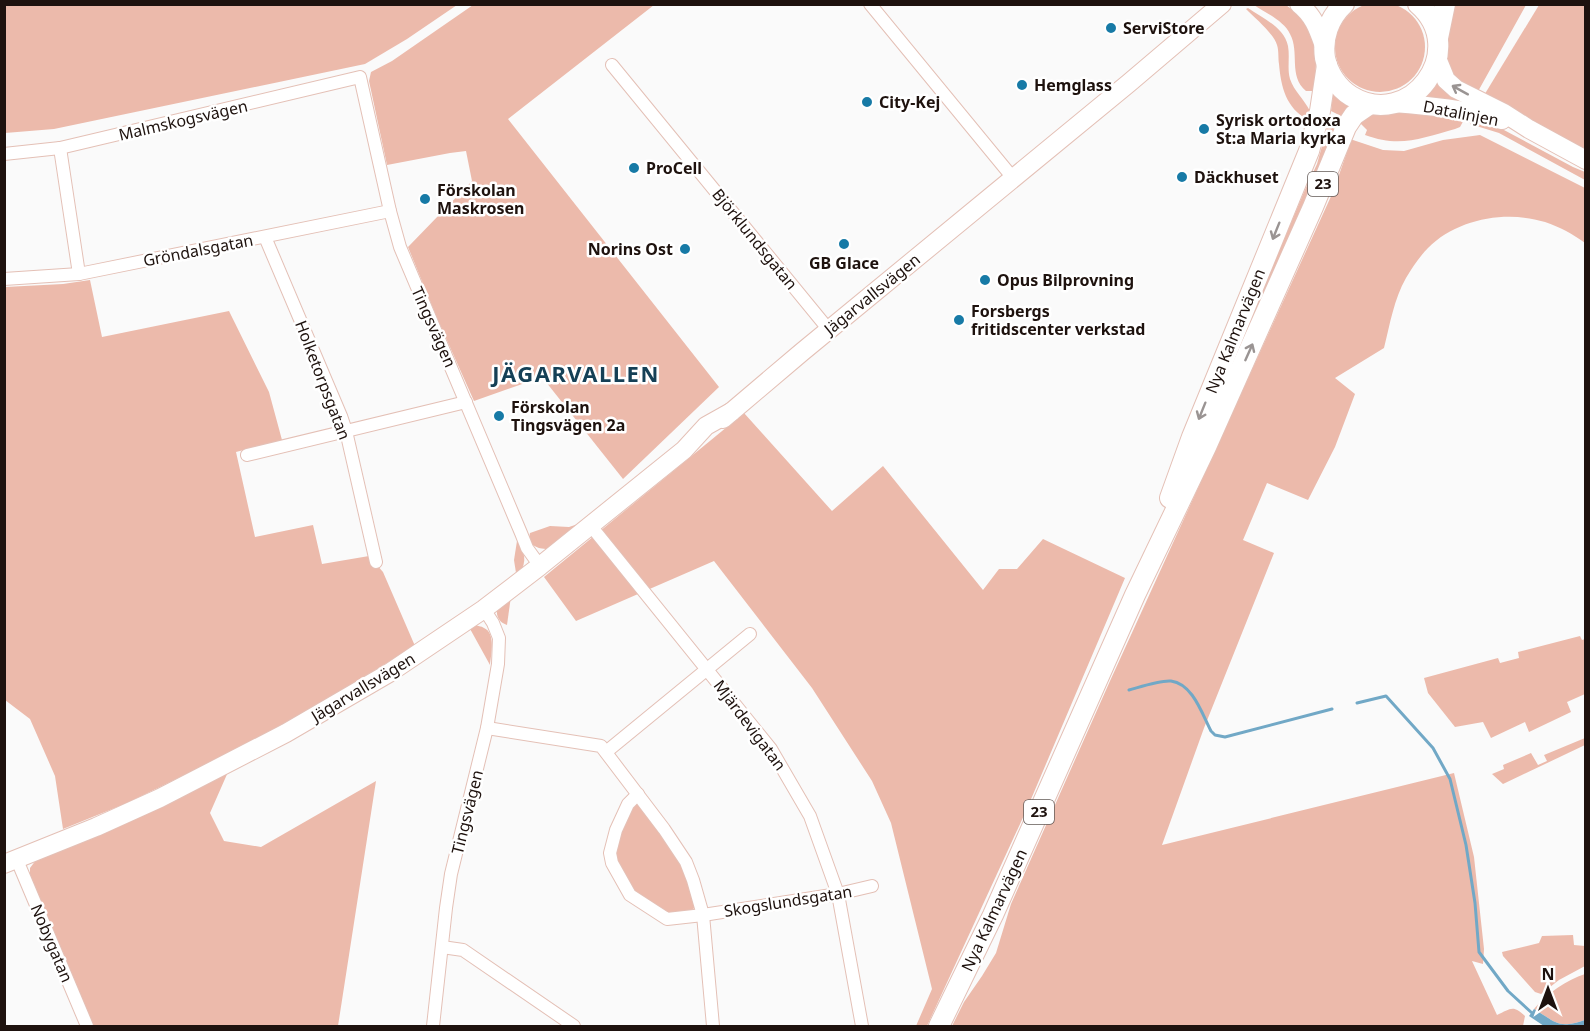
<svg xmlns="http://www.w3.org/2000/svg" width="1590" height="1031" font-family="'Noto Sans',sans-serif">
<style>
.green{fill:#ecbaab}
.water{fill:#71a8c6}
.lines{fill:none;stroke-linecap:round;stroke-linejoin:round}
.stream{stroke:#71a8c6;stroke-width:3}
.street-casing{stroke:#e4c0b6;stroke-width:14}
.secondary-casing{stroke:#e4c0b6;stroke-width:20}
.primary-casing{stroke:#e4c0b6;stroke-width:22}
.street{stroke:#fff;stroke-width:12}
.secondary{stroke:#fff;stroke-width:18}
.primary{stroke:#fff;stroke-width:20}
.oneway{stroke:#9a9493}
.poi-dot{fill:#177aa6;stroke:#fff;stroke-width:2}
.labels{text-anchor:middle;stroke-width:5;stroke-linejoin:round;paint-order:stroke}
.shield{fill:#fff;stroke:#625956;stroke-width:1.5}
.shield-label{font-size:15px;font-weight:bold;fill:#1e120e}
.poi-label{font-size:16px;font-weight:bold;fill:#1e120e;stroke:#fff;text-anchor:start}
.street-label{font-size:16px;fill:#1e120e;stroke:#fff}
.district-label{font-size:22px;font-weight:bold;letter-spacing:1.5px;fill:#154056;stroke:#fff}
</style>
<rect width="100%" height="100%" fill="#fafafa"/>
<g class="green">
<circle cx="1380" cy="47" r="45"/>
<path d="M5 4H457V5L407 39 365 64 54 129 5 133Z"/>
<path d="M473 5H654L508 119 719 387 623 479 542 377 474 401 437 318 408 247 472 181 466 151 450 153 387 165 369 81 371 72 392 61Z"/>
<path d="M1254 5H1286L1304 19 1317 51 1314 91H1306C1288 76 1300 52 1290 34 1284 21 1266 13 1254 5Z"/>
<path d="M1454 5H1526L1476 95C1468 90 1457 86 1452 79 1437 62 1450 25 1454 5Z"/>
<path d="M1539 5H1585V152L1483 97Z"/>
<path d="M1248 8C1262 18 1284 27 1288 46 1290 57 1287 68 1290 79 1294 91 1304 99 1310 111L1308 120C1286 108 1281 87 1279 64 1278 58 1279 51 1277 45 1274 34 1255 18 1246 9Z"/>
<path d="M1437 78 1472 103 1419 100Z"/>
<path d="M1335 92 1351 104 1341 116 1331 111 1333 94Z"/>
<path d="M1399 110 1465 118 1460 127 1455 129C1422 138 1400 148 1365 135L1367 130 1359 122 1372 114Z"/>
<path d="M1474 117 1489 122 1573 167 1585 172V180L1499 133 1470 124Z"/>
<path d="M1329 121 1337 126 1322 165 1211 412 1304 192 1317 164Z"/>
<path d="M1480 135 1585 188V243C1573 234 1560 227 1545 222 1506 210 1457 219 1428 248 1420 256 1412 268 1406 278 1394 299 1390 324 1384 348L1335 378 1355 394 1335 447 1308 500 1267 483 1243 540 1274 553 1204 728 1162 845 1454 773 1474 857 1484 949 1483 964 1472 961 1497 1015C1510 1009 1513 1004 1525 1016L1523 1026H952L964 1002 982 976 996 953 1011 904 1110 681 1333 192 1347 152 1350 139 1383 150 1404 151 1443 140Z"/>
<path d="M90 280 102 337 229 311 269 392 282 440 236 452 255 537 313 525 322 564 369 556 383 572 415 646 332 696 248 744 127 803 63 829 55 776 30 719 5 700V287L63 284Z"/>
<path d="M744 413 832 511 883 466 983 590 999 569H1017L1043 539 1125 578 1026 811 927 1026H916L932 989 891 823 872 781 812 688 714 561 576 621 544 577Z"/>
<path d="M578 524 548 549C537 549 527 545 530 533L550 526 569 527Z"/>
<path d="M517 541C525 552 527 561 520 573H516L514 560Z"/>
<path d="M511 596 507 625C500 623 496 617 497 610Z"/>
<path d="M474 625C478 626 481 626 484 628 496 633 491 655 490 665L469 627Z"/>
<path d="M1580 636 1582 640 1585 639V694L1567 702 1571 712 1529 732 1525 722 1491 738 1483 722 1455 727 1428 693 1424 678 1498 658 1500 663 1519 658 1518 652Z"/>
<path d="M1585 738V745L1503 784 1492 774 1504 769 1503 765 1531 753 1538 765 1547 761 1544 755Z"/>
<path d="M228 772 210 813 224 841 261 847 376 781 338 1026H93L30 880V868L36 860Z"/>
<path d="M637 802 681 861 695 903 694 908 691 912 666 913 637 895 615 856 616 843 626 816Z"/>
<path d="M1573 935 1574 945 1585 946V966L1559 980 1541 994 1535 992 1503 956 1502 952 1539 943 1542 936Z"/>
<path d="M1585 974V1020C1558 1029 1557 1023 1534 1009 1547 993 1567 980 1585 974Z"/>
</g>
<path class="water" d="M1534 1009C1557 1023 1558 1029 1585 1020V1026H1544L1529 1016Z"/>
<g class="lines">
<g class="stream">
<path d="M1129 690C1140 687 1160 680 1171 681 1193 684 1202 714 1211 731L1215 735 1225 737 1332 709"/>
<path d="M1357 703 1386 696 1433 748 1450 779 1466 845 1475 903 1479 952 1508 991 1532 1013"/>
</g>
<defs>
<g id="street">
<path d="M870 4 1013 178"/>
<path d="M612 65 829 330"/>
<path d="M60 148 79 274"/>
<path d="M4 154 60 148 360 77 390 211 400 247 521 533 527 548 540 566"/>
<path d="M265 237 341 416 346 431 376 562"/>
<path d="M4 279 79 274 390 211"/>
<path d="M247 455 466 402"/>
<path d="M591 526 771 749 810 816 838 894 862 1026"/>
<path d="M487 728 601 746 664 829 686 862 693 880 703 915 713 1026"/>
<path d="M606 752 750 634"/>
<path d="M638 794 628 804 616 830 610 853 612 863 630 895 667 919 703 915 838 894 872 886"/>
<path d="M17 860 87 1026"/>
<path d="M442 947 463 950 574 1026"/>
<path d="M433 1026 446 908 451 874 487 728 498 664 499 638 493 623 484 609"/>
</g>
<g id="secondary">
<path d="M1299 4C1314 16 1318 29 1324 46"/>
<path d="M1437 58 1446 80 1456 89 1504 113 1529 129 1586 160"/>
<path d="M1393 103C1432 106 1464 109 1502 120"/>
<path d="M723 419 802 352 1129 83 1222 4"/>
<path d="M4 864 96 827 160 798 286 733 389 673 484 609 540 566 684 450 706 426 731 412"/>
</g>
<g id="primary">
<path d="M1344 4C1329 18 1322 38 1325 58 1328 73 1338 88 1351 96 1410 132 1471 50 1418 4"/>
<path d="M1438 38 1445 4"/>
<path d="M1170 498 1192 437 1309 151 1320 111 1327 65"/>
<path d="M939 1026 993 915 1135 595 1206 447 1313 207 1346 127 1354 115 1370 104"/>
</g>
</defs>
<use href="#street" class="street-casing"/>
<use href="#secondary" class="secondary-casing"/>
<use href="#primary" class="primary-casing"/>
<use href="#street" class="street"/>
<use href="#secondary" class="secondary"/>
<use href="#primary" class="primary"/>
</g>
<defs><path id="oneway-shaft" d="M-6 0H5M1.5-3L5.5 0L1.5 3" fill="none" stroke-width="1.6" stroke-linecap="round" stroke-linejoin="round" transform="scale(1.5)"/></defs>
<g class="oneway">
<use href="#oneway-shaft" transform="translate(1460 90) rotate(-151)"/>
<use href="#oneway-shaft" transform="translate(1276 231) rotate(112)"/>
<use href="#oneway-shaft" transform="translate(1249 352) rotate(-66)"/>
<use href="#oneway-shaft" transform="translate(1202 411) rotate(112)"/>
</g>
<g class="poi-dot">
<circle cx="1111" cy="28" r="6"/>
<circle cx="1022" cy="85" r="6"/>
<circle cx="867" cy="102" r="6"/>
<circle cx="1204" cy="129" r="6"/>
<circle cx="634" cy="168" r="6"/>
<circle cx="1182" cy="177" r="6"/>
<circle cx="425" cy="199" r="6"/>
<circle cx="844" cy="244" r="6"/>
<circle cx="685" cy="249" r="6"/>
<circle cx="985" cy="280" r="6"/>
<circle cx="959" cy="320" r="6"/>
<circle cx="499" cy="416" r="6"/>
</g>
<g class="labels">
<g class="shield">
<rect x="1308" y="172" width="30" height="24" rx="4.5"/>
<rect x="1024" y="800" width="30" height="24" rx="4.5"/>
</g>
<g class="shield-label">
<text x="1323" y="189">23</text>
<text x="1039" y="817">23</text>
</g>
<g class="poi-label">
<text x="1123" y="34">ServiStore</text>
<text x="1034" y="91">Hemglass</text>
<text x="879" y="108">City-Kej</text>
<text x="1216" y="126">Syrisk ortodoxa<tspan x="1216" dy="18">St:a Maria kyrka</tspan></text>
<text x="646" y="174">ProCell</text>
<text x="1194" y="183">Däckhuset</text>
<text x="437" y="196">Förskolan<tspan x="437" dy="18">Maskrosen</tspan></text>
<text x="673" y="255" text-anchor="end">Norins Ost</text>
<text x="844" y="269" text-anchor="middle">GB Glace</text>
<text x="997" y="286">Opus Bilprovning</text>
<text x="971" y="317">Forsbergs<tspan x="971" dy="18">fritidscenter verkstad</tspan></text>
<text x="511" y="413">Förskolan<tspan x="511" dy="18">Tingsvägen 2a</tspan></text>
</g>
<g class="street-label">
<text transform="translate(1461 113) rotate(11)" y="6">Datalinjen</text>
<text transform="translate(183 120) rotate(-13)" y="6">Malmskogsvägen</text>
<text transform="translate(755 239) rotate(51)" y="6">Björklundsgatan</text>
<text transform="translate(198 250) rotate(-11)" y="6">Gröndalsgatan</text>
<text transform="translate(872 294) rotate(-39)" y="6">Jägarvallsvägen</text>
<text transform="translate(434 327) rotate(66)" y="6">Tingsvägen</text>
<text transform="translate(1235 331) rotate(-68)" y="6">Nya Kalmarvägen</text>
<text transform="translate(323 380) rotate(69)" y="6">Holketorpsgatan</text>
<text transform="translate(363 687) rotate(-31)" y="6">Jägarvallsvägen</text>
<text transform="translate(750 725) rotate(53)" y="6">Mjärdevigatan</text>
<text transform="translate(467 812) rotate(-76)" y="6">Tingsvägen</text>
<text transform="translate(788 901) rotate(-9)" y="6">Skogslundsgatan</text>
<text transform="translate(994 910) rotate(-65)" y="6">Nya Kalmarvägen</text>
<text transform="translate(52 943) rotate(67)" y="6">Nobygatan</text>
</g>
<g class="district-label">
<text x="576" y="382">JÄGARVALLEN</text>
</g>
</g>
<rect width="1590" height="1031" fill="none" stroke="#1e120e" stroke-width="12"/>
<g transform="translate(1548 989)" stroke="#ffffff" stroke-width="4.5" paint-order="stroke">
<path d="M0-4.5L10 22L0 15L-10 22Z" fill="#1e120e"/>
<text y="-9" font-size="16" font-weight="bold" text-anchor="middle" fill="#1e120e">N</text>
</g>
</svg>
